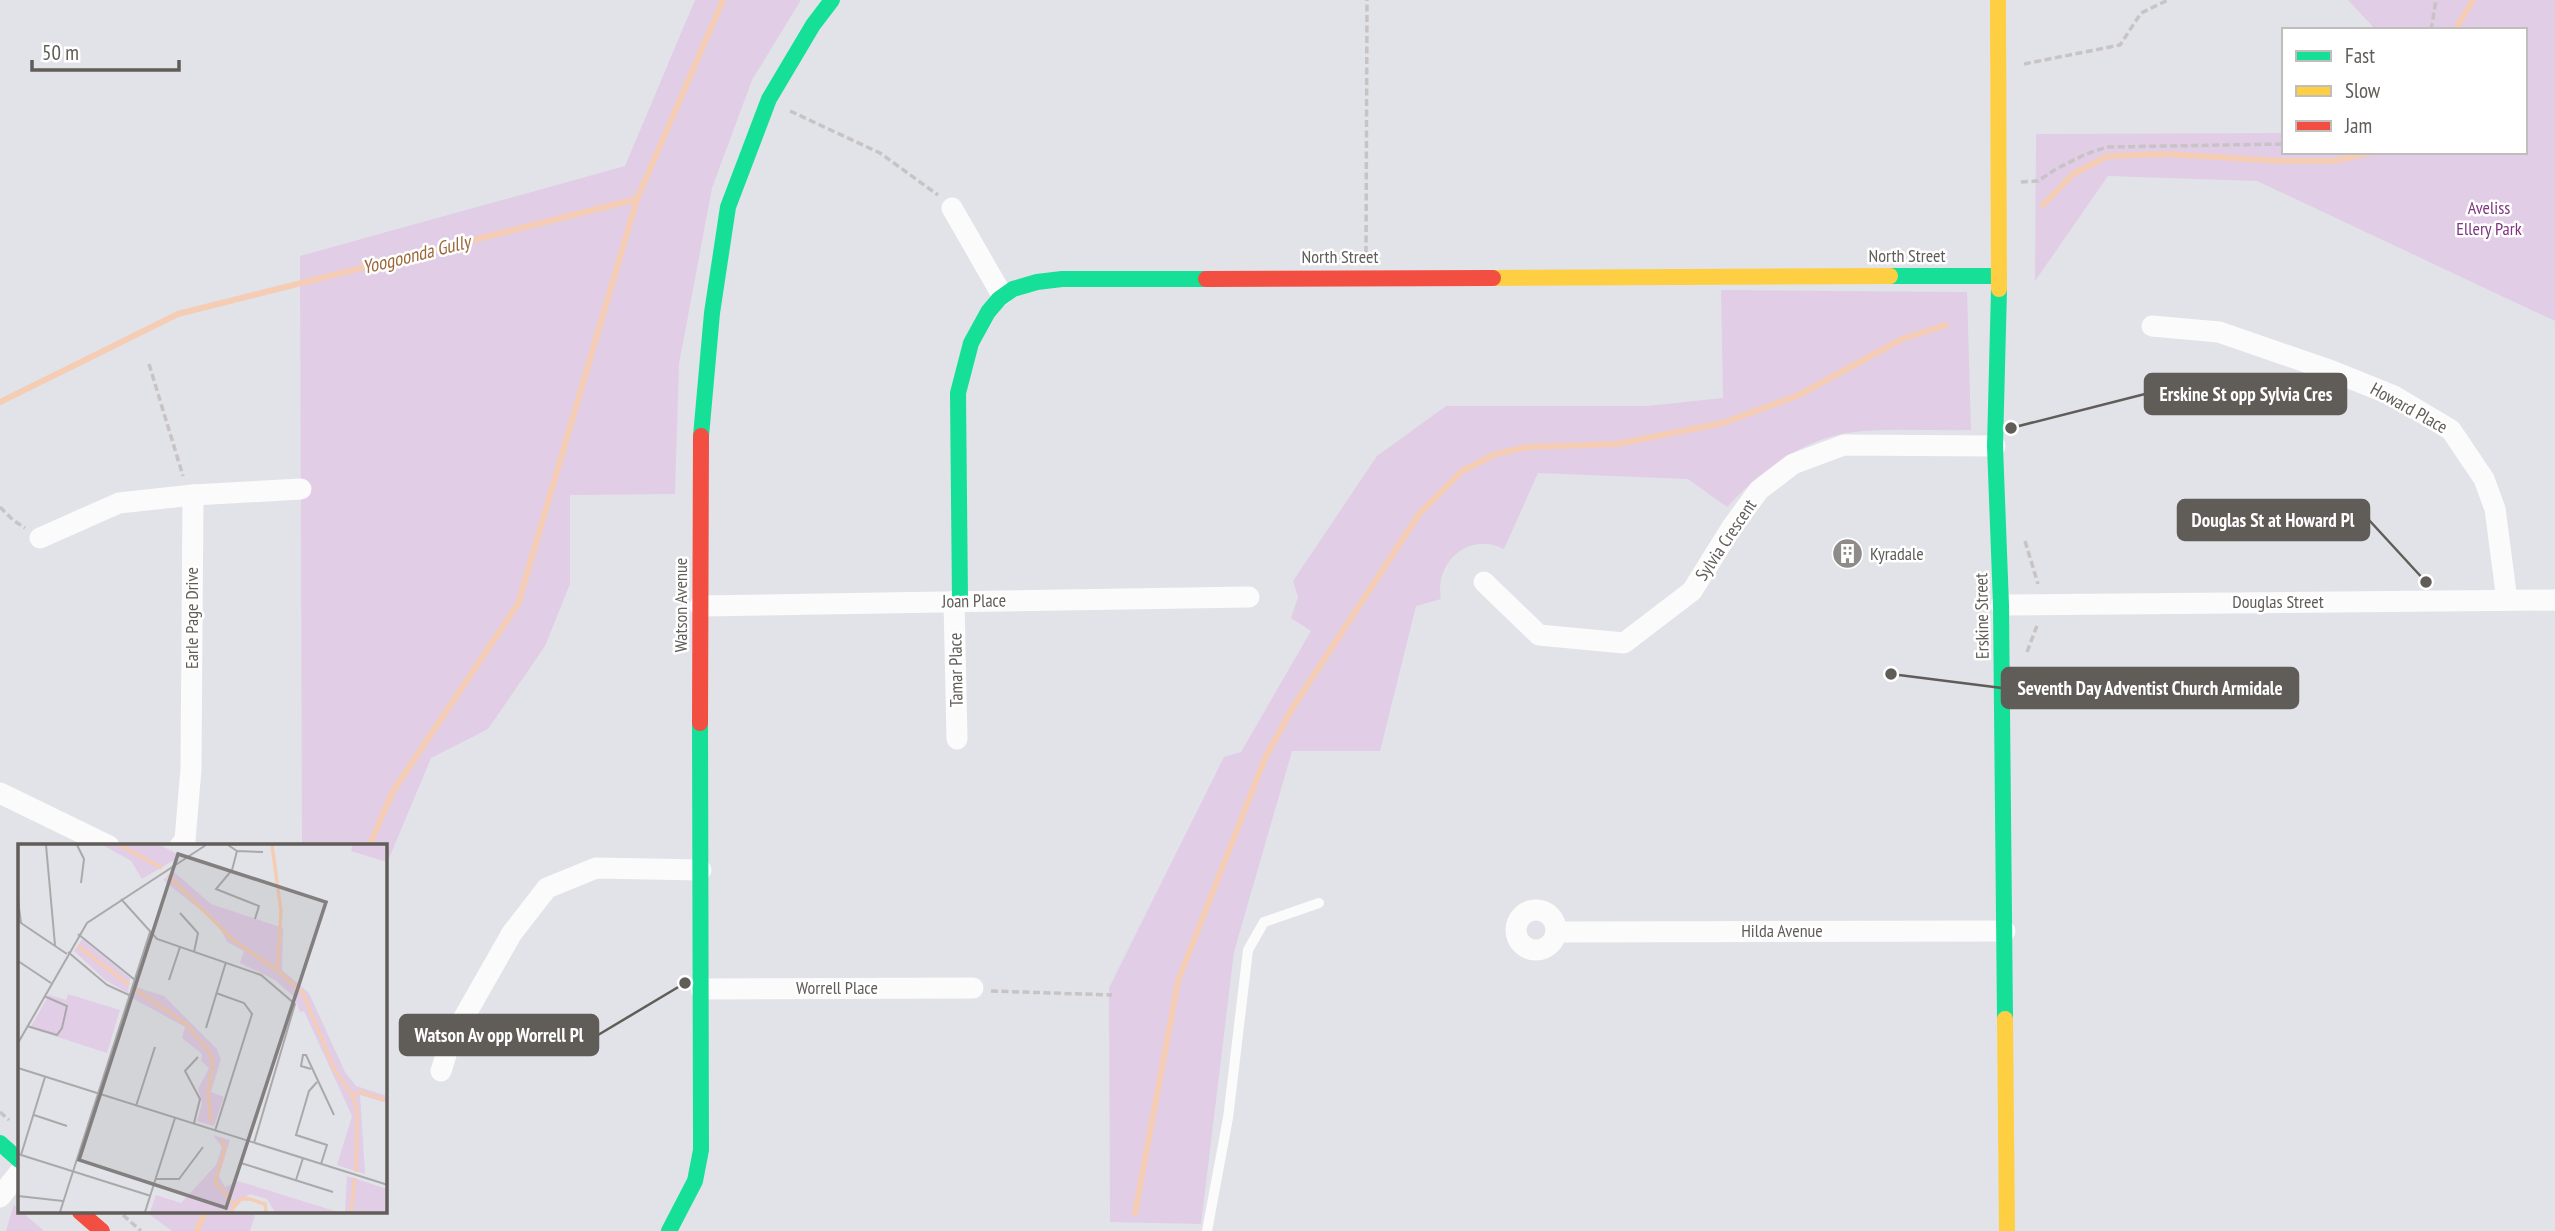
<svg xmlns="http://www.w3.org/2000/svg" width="2555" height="1231" font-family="'PT Sans Narrow',sans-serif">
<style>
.green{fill:#e1cde5}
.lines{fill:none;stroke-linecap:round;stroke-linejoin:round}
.stream{stroke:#f5ccb4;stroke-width:6}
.path{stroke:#c8c3c5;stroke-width:3.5;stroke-dasharray:7 3.5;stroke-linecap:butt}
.lane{stroke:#fbfbfc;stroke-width:10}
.street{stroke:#fbfbfc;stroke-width:21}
.fast{stroke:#16e098;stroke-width:16}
.slow{stroke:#ffcf43;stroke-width:16}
.jam{stroke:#f24e42;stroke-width:16}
.labels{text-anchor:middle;stroke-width:5;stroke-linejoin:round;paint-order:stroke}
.park-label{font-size:18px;fill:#813681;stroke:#fff}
.street-label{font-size:18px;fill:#605c58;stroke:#fff}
.poi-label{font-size:18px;fill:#605c58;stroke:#fff;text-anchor:start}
.water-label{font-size:19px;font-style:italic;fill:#9b6638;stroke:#fff}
.inset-river{fill:none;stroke:#f5ccb4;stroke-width:3.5}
.inset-road{fill:none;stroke:#aaa9aa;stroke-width:2}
.view{fill:#827f7e;fill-opacity:0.15;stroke:#827f7e;stroke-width:3.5}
.inset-edge{fill:none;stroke:#605c58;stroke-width:3.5}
.leader{fill:none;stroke:#605c58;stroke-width:2.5}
.callout-dot{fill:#605c58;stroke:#fff;stroke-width:2.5}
.callout{fill:#605c58;stroke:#605c58;stroke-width:2.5}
.callout-label{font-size:19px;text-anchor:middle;font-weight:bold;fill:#fff}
</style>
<rect width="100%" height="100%" fill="#e2e3e8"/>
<g class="green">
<path d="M695 0H801L752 80 712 188 679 364 675 494 570 495V584L545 646 488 729 431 758 385 868V846H302L300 256 625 166Z"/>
<path d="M2348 0H2555V321L2257 181 2108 176 2035 281 2036 134 2284 133V152H2525V30H2376Z"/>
<path d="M1721 290 1967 292 1971 430C1933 431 1892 428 1854 432 1805 437 1759 472 1727 507L1688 479 1538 473 1504 549C1469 531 1434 562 1441 599L1416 606 1380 751H1292L1234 952 1201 1224 1110 1222 1109 988 1224 757 1241 752 1311 631 1291 618 1298 597 1293 581 1377 456 1446 406H1647L1723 398Z"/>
<path d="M14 1204 19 1212H22L44 1231H6Z"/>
<path d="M150 1212H256L250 1231H172L149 1214Z"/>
</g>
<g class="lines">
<g class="stream">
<path d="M2455 30 2473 0"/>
<path d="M2043 205 2073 174 2108 156 2165 154 2281 161H2334L2373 152"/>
<path d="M0 402 178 314 637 199 723 0"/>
<path d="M369 846 393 791 518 604 637 199"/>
<path d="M1135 1213 1178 981 1265 758 1293 707 1419 514 1462 471 1496 454 1528 447 1617 444 1723 423 1799 395 1902 339 1946 325"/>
<path d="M197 1231 205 1212"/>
</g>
<g class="path">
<path d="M2431 30 2436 0"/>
<path d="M2024 64 2120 45 2141 13 2168 0"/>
<path d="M790 111 880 153 938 195"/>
<path d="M2021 182 2038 181 2056 169 2086 154 2107 147 2284 144"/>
<path d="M1366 253 1367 0"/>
<path d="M149 364 183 476"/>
<path d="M0 507 13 520 25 528"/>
<path d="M2025 541 2038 584"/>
<path d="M2027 652 2038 623"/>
<path d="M991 991 1112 995"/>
<path d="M0 1112 9 1120"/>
<path d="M123 1215 141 1231"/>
</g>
<path class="lane" d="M1207 1231 1228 1118 1248 950 1264 922 1319 903"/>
<g class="street">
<path d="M952 208 1002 295"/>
<path d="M2152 326 2219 332 2332 371 2394 396 2451 430 2484 479 2495 509 2507 600"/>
<path d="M40 538 119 503 193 495"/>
<path d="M1484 582 1539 635 1624 643 1692 591 1732 527 1759 490 1793 464 1844 445 1995 446"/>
<path d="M954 601 957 739"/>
<path d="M2001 605 2555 600"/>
<path d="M700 606 1249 597"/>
<path d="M0 793 109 846"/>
<path d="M180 846 185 840 191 769 193 495 301 489"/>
<circle cx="1536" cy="930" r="20"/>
<path d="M1558 932 2005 931"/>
<path d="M701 989 973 988"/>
<path d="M441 1071 450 1042 512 933 547 888 596 868 701 870"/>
<path d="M0 1197 19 1173"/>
</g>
<g class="fast">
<path d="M1890 276H1999"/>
<path d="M1999 289 1995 446 2001 605 2005 1019"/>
<path d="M701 436 712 313 728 207 769 99 813 25 832 0"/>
<path d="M960 601 958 393 971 343 988 312 999 299 1013 289 1037 282 1062 279H1206"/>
<path d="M0 1143 19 1160"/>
<path d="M669 1231 695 1181 701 1150 700 723"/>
</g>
<g class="slow">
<path d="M1998 0 1999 289"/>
<path d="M1493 278 1890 276"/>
<path d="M2005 1019 2007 1231"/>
</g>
<g class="jam">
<path d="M1206 279 1493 278"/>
<path d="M700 723 701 436"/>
<path d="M80 1212 102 1231"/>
</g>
</g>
<defs>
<symbol id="building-disc" viewBox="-11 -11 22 22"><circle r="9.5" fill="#8e8b8a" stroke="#fff"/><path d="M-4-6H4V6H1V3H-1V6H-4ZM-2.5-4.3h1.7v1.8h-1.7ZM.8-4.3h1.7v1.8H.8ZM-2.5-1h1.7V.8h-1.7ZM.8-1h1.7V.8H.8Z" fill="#fff"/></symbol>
</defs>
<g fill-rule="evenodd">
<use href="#building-disc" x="1830" y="536" width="35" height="35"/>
</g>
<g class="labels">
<g class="park-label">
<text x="2489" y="214">Aveliss<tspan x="2489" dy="21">Ellery Park</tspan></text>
</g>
<g class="street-label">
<text x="1907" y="262">North Street</text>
<text x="1340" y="263">North Street</text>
<text transform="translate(2409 408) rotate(29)" y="6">Howard Place</text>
<text transform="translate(1726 540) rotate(-56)" y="6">Sylvia Crescent</text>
<text transform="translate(974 601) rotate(-1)" y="6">Joan Place</text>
<text x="2278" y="608">Douglas Street</text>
<text transform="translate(681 605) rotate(-90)" y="6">Watson Avenue</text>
<text transform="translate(1982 616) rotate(-91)" y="6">Erskine Street</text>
<text transform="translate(192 618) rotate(-90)" y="6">Earle Page Drive</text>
<text transform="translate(956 670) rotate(-91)" y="6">Tamar Place</text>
<text x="1782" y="937">Hilda Avenue</text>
<text x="837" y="994">Worrell Place</text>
</g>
<g class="poi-label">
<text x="1870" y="560">Kyradale</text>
</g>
<g class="water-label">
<text transform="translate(416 254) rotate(-14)" y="7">Yoogoonda Gully</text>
</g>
</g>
<g transform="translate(18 844)">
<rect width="369" height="369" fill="#e2e3e8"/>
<path d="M85 1H142L163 12 124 35 113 17ZM335 1H369V18L333 7ZM156 28 193 60 265 84 264 126 291 149 327 228 338 242 369 252V259L342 251 347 330 319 321 334 272 286 167 282 168 276 153 257 136 222 119 226 107 209 98 200 80 145 36ZM64 95 112 134 110 149 87 136 56 107ZM118 143 146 152 199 205 203 215 193 248 206 253 196 282 179 277 184 260 180 245 191 224 183 217 184 210 164 194 167 183 114 154ZM50 150 102 166 89 209 12 184 31 151 48 156ZM195 291 212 296 201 332 207 343 220 337 320 368H257L249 355 232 350 208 368H132L138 351 163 359 198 321 204 303ZM329 332 369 345V368H327Z" fill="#e1cde5"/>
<path class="inset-river" d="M102 1 144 24M254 1 263 67 259 126 285 149 317 227 334 251 339 266 338 328M150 31 215 96 259 126M60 102 111 141M118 146 168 180 191 208 195 219 190 248 193 278M334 251 342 248 370 257M204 295 207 304 197 338 218 362M212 368 223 355H232L247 360 248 368M333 368 337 334"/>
<path class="inset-road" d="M28 1 37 101M59 1 66 15 63 39M210 1 219 7 245 8M219 7 214 26 198 45 241 62 237 75M103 55 139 95 243 131 277 160 236 299M0 56 3 79M162 69 180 89 176 108M0 77 49 110M60 90 117 136M50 108 89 141 111 151M0 117 33 139M151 136 162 103M9 182 39 191 44 184 49 162 26 152M188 184 208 118M0 199 69 79 188 1M0 224 370 341M293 225 283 222 285 211H288L316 271M299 238 291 247 278 291 309 301 303 320M118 262 137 203M16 271 49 282M176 279 182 255 167 227 180 213M197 287 234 170 226 159 198 149M0 310 133 352M3 311 27 233M223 319 315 348M138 335H161L185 303M278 336 285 314M0 352 45 357M42 368 132 88M127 368 157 274"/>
<path class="view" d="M160 10 308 58 208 364 61 316Z"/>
<rect width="369" height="369" class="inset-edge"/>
</g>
<path class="leader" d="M2011 428L2145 394M2426 582L2369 520M1891 674L2002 688M685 983L598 1035"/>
<g class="callout-dot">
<circle cx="2011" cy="428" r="7"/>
<circle cx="2426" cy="582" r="7"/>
<circle cx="1891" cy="674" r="7"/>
<circle cx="685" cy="983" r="7"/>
</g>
<g class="callout">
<rect x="2145" y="374" width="201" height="40" rx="7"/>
<rect x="2178" y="500" width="191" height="40" rx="7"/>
<rect x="2002" y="668" width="296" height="40" rx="7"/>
<rect x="400" y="1015" width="198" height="40" rx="7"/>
</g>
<g class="callout-label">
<text x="2246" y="401">Erskine St opp Sylvia Cres</text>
<text x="2273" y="527">Douglas St at Howard Pl</text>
<text x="2150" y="695">Seventh Day Adventist Church Armidale</text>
<text x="499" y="1042">Watson Av opp Worrell Pl</text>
</g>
<rect x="2282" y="28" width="245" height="126" fill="#ffffff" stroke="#bfbebc" stroke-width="2"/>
<rect x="2296" y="51" width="35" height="10" fill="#16e098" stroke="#bfbebc" stroke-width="2"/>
<text x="2345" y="63" font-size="21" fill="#605c58">Fast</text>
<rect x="2296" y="86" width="35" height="10" fill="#ffcf43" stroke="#bfbebc" stroke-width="2"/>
<text x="2345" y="98" font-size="21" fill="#605c58">Slow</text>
<rect x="2296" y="121" width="35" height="10" fill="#f24e42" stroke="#bfbebc" stroke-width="2"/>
<text x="2345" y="133" font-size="21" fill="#605c58">Jam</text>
<path d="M32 60v10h147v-10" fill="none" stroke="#605c58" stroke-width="3.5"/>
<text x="42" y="60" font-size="21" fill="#605c58" stroke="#ffffff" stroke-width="5" paint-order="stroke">50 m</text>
</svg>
